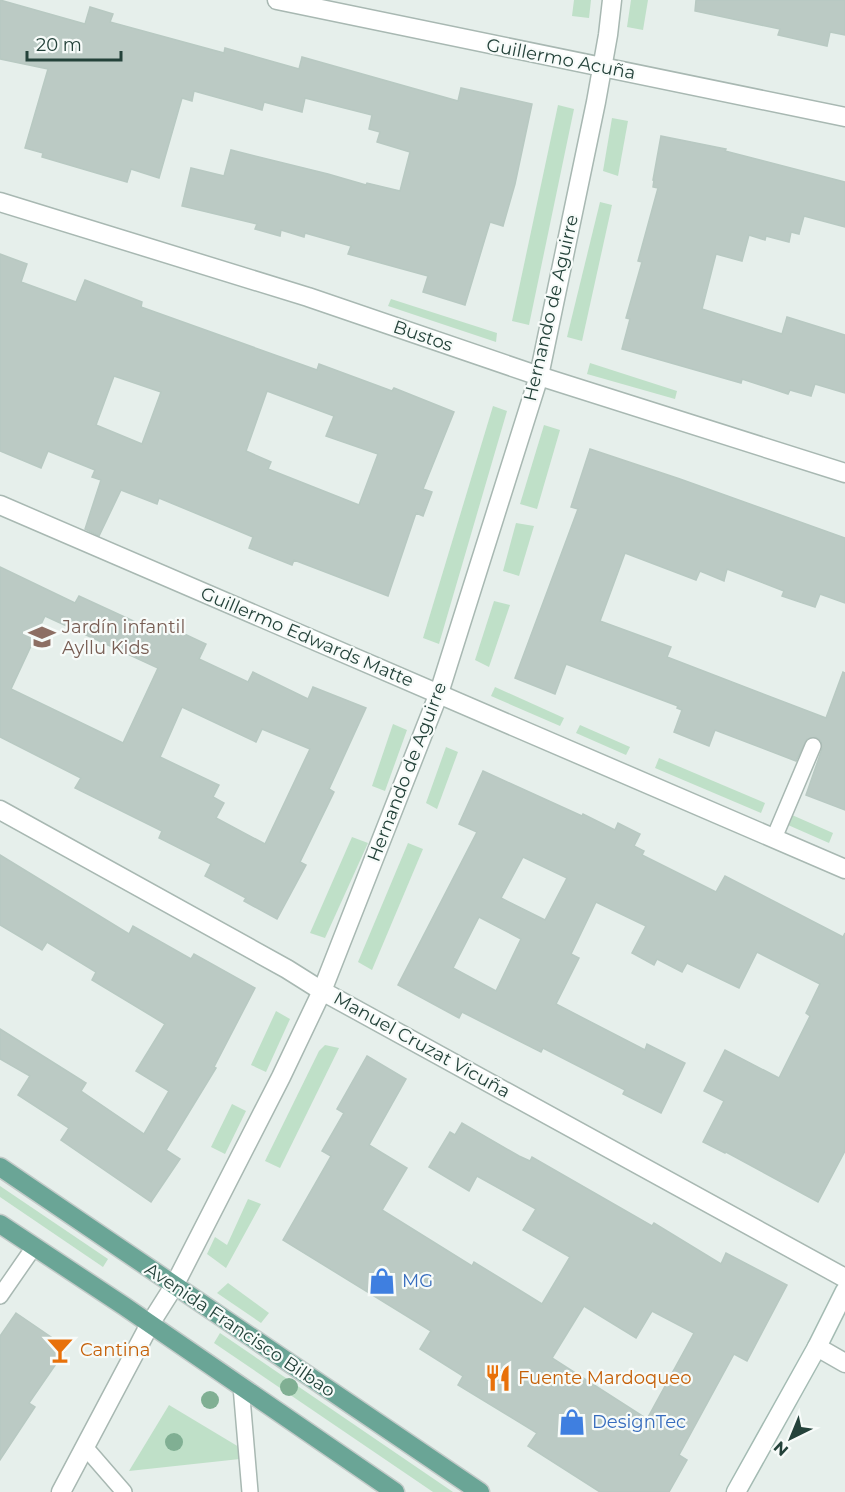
<svg xmlns="http://www.w3.org/2000/svg" width="845" height="1492" font-family="Montserrat,sans-serif">
<style>
.green{fill:#bfe0c8}
.building{fill:#bbcac4;stroke:#b8c9c2;stroke-width:1.5;fill-rule:evenodd}
.lines{fill:none;stroke-linecap:round;stroke-linejoin:round}
.lane-casing{stroke:#a8b8b2;stroke-width:18}
.street-casing{stroke:#a8b8b2;stroke-width:21}
.secondary-casing{stroke:#a4bbb3;stroke-width:21}
.primary-casing{stroke:#c2cac8;stroke-width:21}
.lane{stroke:#fff;stroke-width:15}
.street{stroke:#fff;stroke-width:18}
.secondary{stroke:#fff;stroke-width:18}
.primary{stroke:#6aa596;stroke-width:18}
.tree{fill:#80af93}
.labels{text-anchor:middle;stroke-width:4.5;stroke-linejoin:round;paint-order:stroke}
.street-label{font-size:18px;fill:#24423a;stroke:#f7fbf9}
.education-label{font-size:18px;fill:#785e54;stroke:#f7fbf9;text-anchor:start}
.shop-label{font-size:18px;fill:#366cbe;stroke:#f7fbf9;text-anchor:start}
.food-label{font-size:18px;fill:#c56008;stroke:#f7fbf9;text-anchor:start}
</style>
<rect width="100%" height="100%" fill="#e6efeb"/>
<g class="green">
<path d="M574 0H591L589 18 572 16Z"/>
<path d="M631 0H648L643 30 627 27Z"/>
<path d="M558 105 574 109 529 325 512 321Z"/>
<path d="M612 118 628 121 618 176 603 171Z"/>
<path d="M600 202 612 205 582 341 567 337Z"/>
<path d="M391 299 497 333 496 342 388 306Z"/>
<path d="M590 363 677 391 675 399 587 374Z"/>
<path d="M493 406 507 411 439 644 423 638Z"/>
<path d="M544 425 560 430 537 509 520 504Z"/>
<path d="M516 523 534 526 519 576 503 571Z"/>
<path d="M494 601 510 605 489 667 475 660Z"/>
<path d="M495 687 564 718 560 726 491 696Z"/>
<path d="M393 724 407 730 385 791 372 786Z"/>
<path d="M580 725 630 747 626 755 576 733Z"/>
<path d="M446 747 458 752 437 809 426 803Z"/>
<path d="M659 758 765 803 761 813 655 768Z"/>
<path d="M792 815 833 833 829 843 788 825Z"/>
<path d="M352 837 368 843 325 938 310 933Z"/>
<path d="M408 843 423 849 372 970 358 962Z"/>
<path d="M276 1011 290 1019 266 1072 251 1065Z"/>
<path d="M325 1045 339 1048 280 1168 265 1161 319 1051Z"/>
<path d="M232 1104 246 1111 225 1154 211 1147Z"/>
<path d="M0 1186 108 1259 103 1267 0 1197Z"/>
<path d="M248 1199 261 1204 226 1268 207 1254 215 1237 227 1245Z"/>
<path d="M228 1283 269 1313 261 1323 217 1293Z"/>
<path d="M220 1333 453 1492H433L214 1343Z"/>
<path d="M169 1405 239 1447 240 1459 129 1471Z"/>
</g>
<g class="building">
<path d="M0 0 85 24 90 7 113 14 110 22 224 53 225 48 299 69 302 57 458 101 461 88 532 104 515 184 503 226 490 222 465 305 423 292 428 276 348 254 351 246 305 233 304 237 281 230 280 236 255 229 257 224 182 206 191 168 224 176 231 150 328 174 366 185 367 183 400 191 410 152 377 142 380 132 369 129 372 115 305 98 302 112 264 102 262 110 194 91 192 101 182 98 159 178 131 169 127 182 42 157 43 153 25 148 48 69 0 59Z"/>
<path d="M696 0H845V35L830 32 827 46 778 35 780 29 695 11Z"/>
<path d="M661 136 726 149 725 151 845 182V227L804 216 799 234 791 232 789 242 766 236 765 240 749 235 742 261 716 254 702 309 782 334 787 317 845 335V393L815 384 811 396 790 390 788 394 742 379 741 383 622 349 630 319 626 318 642 262 638 261 658 188 653 187 654 180H653Z"/>
<path d="M0 254 27 264 21 282 76 302 85 280 142 302 141 307 317 370 319 364 392 391 394 388 454 412 423 489 432 492 423 516 416 513 388 596 294 560 292 565 249 548 253 537 159 498 157 504 121 490 99 536 85 529 101 480 92 477 95 470 48 451 41 468 0 451ZM114 376 161 392 142 444 96 425ZM267 391 334 416 326 436 378 454 359 505 268 469 271 462 246 451Z"/>
<path d="M590 449 680 479 845 538V603L820 594 815 607 782 596 784 591 727 569 724 581 700 571 696 580 625 553 600 621 671 647 667 657 826 718 843 672 845 673V810L806 795 822 749 821 741 816 737 807 739 796 761 715 730 709 746 674 732 682 710 677 708 678 706 566 664 555 694 515 678 578 509 571 507Z"/>
<path d="M0 567 75 603 79 596 155 631 159 622 206 644 199 659 248 682 253 672 308 699 313 687 366 708 329 789 334 792 300 862 306 865 277 919 244 901 246 898 205 876 211 864 159 838 162 831 75 788 81 778 0 737ZM45 616 158 668 123 743 11 689ZM182 707 256 742 262 729 310 749 265 844 216 818 224 803 213 797 219 785 160 757Z"/>
<path d="M483 771 582 816 583 814 615 830 618 823 640 834 634 846 644 851 642 855 716 892 725 876 843 937 845 933V1151L818 1202 726 1152 725 1153 703 1142 724 1101 704 1091 725 1050 779 1078 810 1016 806 1013 820 984 757 952 739 988 687 963 682 972 657 959 654 965 632 953 646 926 596 902 571 954 579 958 556 1004 645 1050 647 1044 685 1063 661 1113 623 1094 625 1090 543 1048 541 1052 462 1012 459 1018 398 985 477 832 459 824ZM523 857 567 878 545 920 501 898ZM479 917 521 939 496 991 453 968Z"/>
<path d="M0 855 129 934 133 926 191 959 194 954 255 988 214 1067 216 1068 166 1150 180 1159 151 1202 61 1140 69 1128 18 1095 30 1076 0 1059V1029L86 1083 81 1091 144 1134 169 1091 136 1071 165 1024 92 980 96 972 47 942 42 950 0 925Z"/>
<path d="M367 1056 406 1079 369 1145 407 1168 382 1210 472 1266 474 1262 542 1304 570 1257 523 1230 536 1209 477 1176 469 1191 429 1167 450 1132 455 1135 462 1123 519 1156 530 1161 532 1157 652 1226 654 1223 721 1264 726 1253 787 1285 747 1361 734 1354 679 1455 687 1460 669 1492H600L528 1446 537 1433 458 1385 463 1376 420 1349 431 1331 283 1240 331 1156 322 1151 344 1113 337 1109ZM584 1306 636 1338 652 1311 694 1333 647 1419 552 1358Z"/>
<path d="M16 1313 67 1348 29 1403 35 1407 0 1460V1336Z"/>
</g>
<g class="lines">
<defs>
<g id="lane">
<path d="M774 838 813 746"/>
<path d="M0 1296 34 1247"/>
<path d="M241 1386 250 1492"/>
<path d="M85 1447 124 1492"/>
</g>
<g id="street">
<path d="M277 0 845 117"/>
<path d="M0 202 308 297 539 376 845 473"/>
<path d="M0 505 845 869"/>
<path d="M0 810 287 969 322 991 845 1278"/>
<path d="M817 1347 845 1363"/>
<path d="M61 1492 150 1324 174 1286 281 1077 322 991 439 693 539 376 596 102 608 35 612 0"/>
</g>
<path id="secondary" d="M736 1492 817 1347 845 1291"/>
<g id="primary">
<path d="M0 1167 480 1492"/>
<path d="M0 1224 124 1306 395 1492"/>
</g>
</defs>
<use href="#lane" class="lane-casing"/>
<use href="#street" class="street-casing"/>
<use href="#secondary" class="secondary-casing"/>
<use href="#primary" class="primary-casing"/>
<use href="#lane" class="lane"/>
<use href="#street" class="street"/>
<use href="#secondary" class="secondary"/>
<use href="#primary" class="primary"/>
</g>
<g class="tree">
<circle cx="289" cy="1387" r="9"/>
<circle cx="210" cy="1400" r="9"/>
<circle cx="174" cy="1442" r="9"/>
</g>
<defs>
<symbol id="school-bare" viewBox="-9 -9 18 18"><path d="M0-5L7-2L0 1L-7-2ZM-4 1L0 2.5L4 1V4Q0 6-4 4Z" fill="#8d6e63" stroke="#f7fbf9" stroke-width="2.5" paint-order="stroke"/></symbol>
<symbol id="shop-bare" viewBox="-9 -9 18 18"><path d="M-5-2.5h2.3a2.7 3.5 0 0 1 5.4 0H5L5.5 6h-11ZM-1.5-2.5h3a1.5 2.3 0 0 0-3 0Z" fill="#3f7fe0" stroke="#f7fbf9" stroke-width="2.5" paint-order="stroke"/></symbol>
<symbol id="bar-bare" viewBox="-9 -9 18 18"><path d="M-6-5H6L.8 .8V4.5H3.5V6h-7V4.5H-.8V.8Z" fill="#e8710a" stroke="#f7fbf9" stroke-width="2.5" paint-order="stroke"/></symbol>
<symbol id="restaurant-bare" viewBox="-9 -9 18 18"><path d="M-5-6h1v4h1v-4h1v4h1v-4h1v5L-1.5 .5V6h-2V.5L-5-1ZM5-6V6H3V1.5H1.5Q1.5-4 5-6Z" fill="#e8710a" stroke="#f7fbf9" stroke-width="2.5" paint-order="stroke"/></symbol>
</defs>
<g fill-rule="evenodd">
<use href="#school-bare" x="23" y="618" width="38" height="38"/>
<use href="#shop-bare" x="363" y="1262" width="38" height="38"/>
<use href="#bar-bare" x="41" y="1331" width="38" height="38"/>
<use href="#restaurant-bare" x="479" y="1359" width="38" height="38"/>
<use href="#shop-bare" x="553" y="1403" width="38" height="38"/>
</g>
<g class="labels">
<g class="street-label">
<text transform="translate(561 59) rotate(11)" y="6">Guillermo Acuña</text>
<text transform="translate(551 308) rotate(-77)" y="6">Hernando de Aguirre</text>
<text transform="translate(423 336) rotate(19)" y="6">Bustos</text>
<text transform="translate(307 637) rotate(23)" y="6">Guillermo Edwards Matte</text>
<text transform="translate(407 772) rotate(-69)" y="6">Hernando de Aguirre</text>
<text transform="translate(422 1045) rotate(29)" y="6">Manuel Cruzat Vicuña</text>
<text transform="translate(240 1330) rotate(34)" y="6">Avenida Francisco Bilbao</text>
</g>
<g class="education-label">
<text x="62" y="633">Jardín infantil<tspan x="62" dy="21">Ayllu Kids</tspan></text>
</g>
<g class="shop-label">
<text x="402" y="1287">MG</text>
<text x="592" y="1428">DesignTec</text>
</g>
<g class="food-label">
<text x="80" y="1356">Cantina</text>
<text x="518" y="1384">Fuente Mardoqueo</text>
</g>
</g>
<g transform="translate(791 1438) rotate(223)" stroke="#f7fbf9" stroke-width="4.5" paint-order="stroke">
<path d="M0-4.5L10 22L0 15L-10 22Z" fill="#24423a"/>
<text y="-9" font-size="16" font-weight="bold" text-anchor="middle" fill="#24423a">N</text>
</g>
<path d="M27 51v9h94v-9" fill="none" stroke="#24423a" stroke-width="3"/>
<text x="36" y="51" font-size="18" fill="#24423a" stroke="#f7fbf9" stroke-width="4.5" paint-order="stroke">20 m</text>
</svg>
